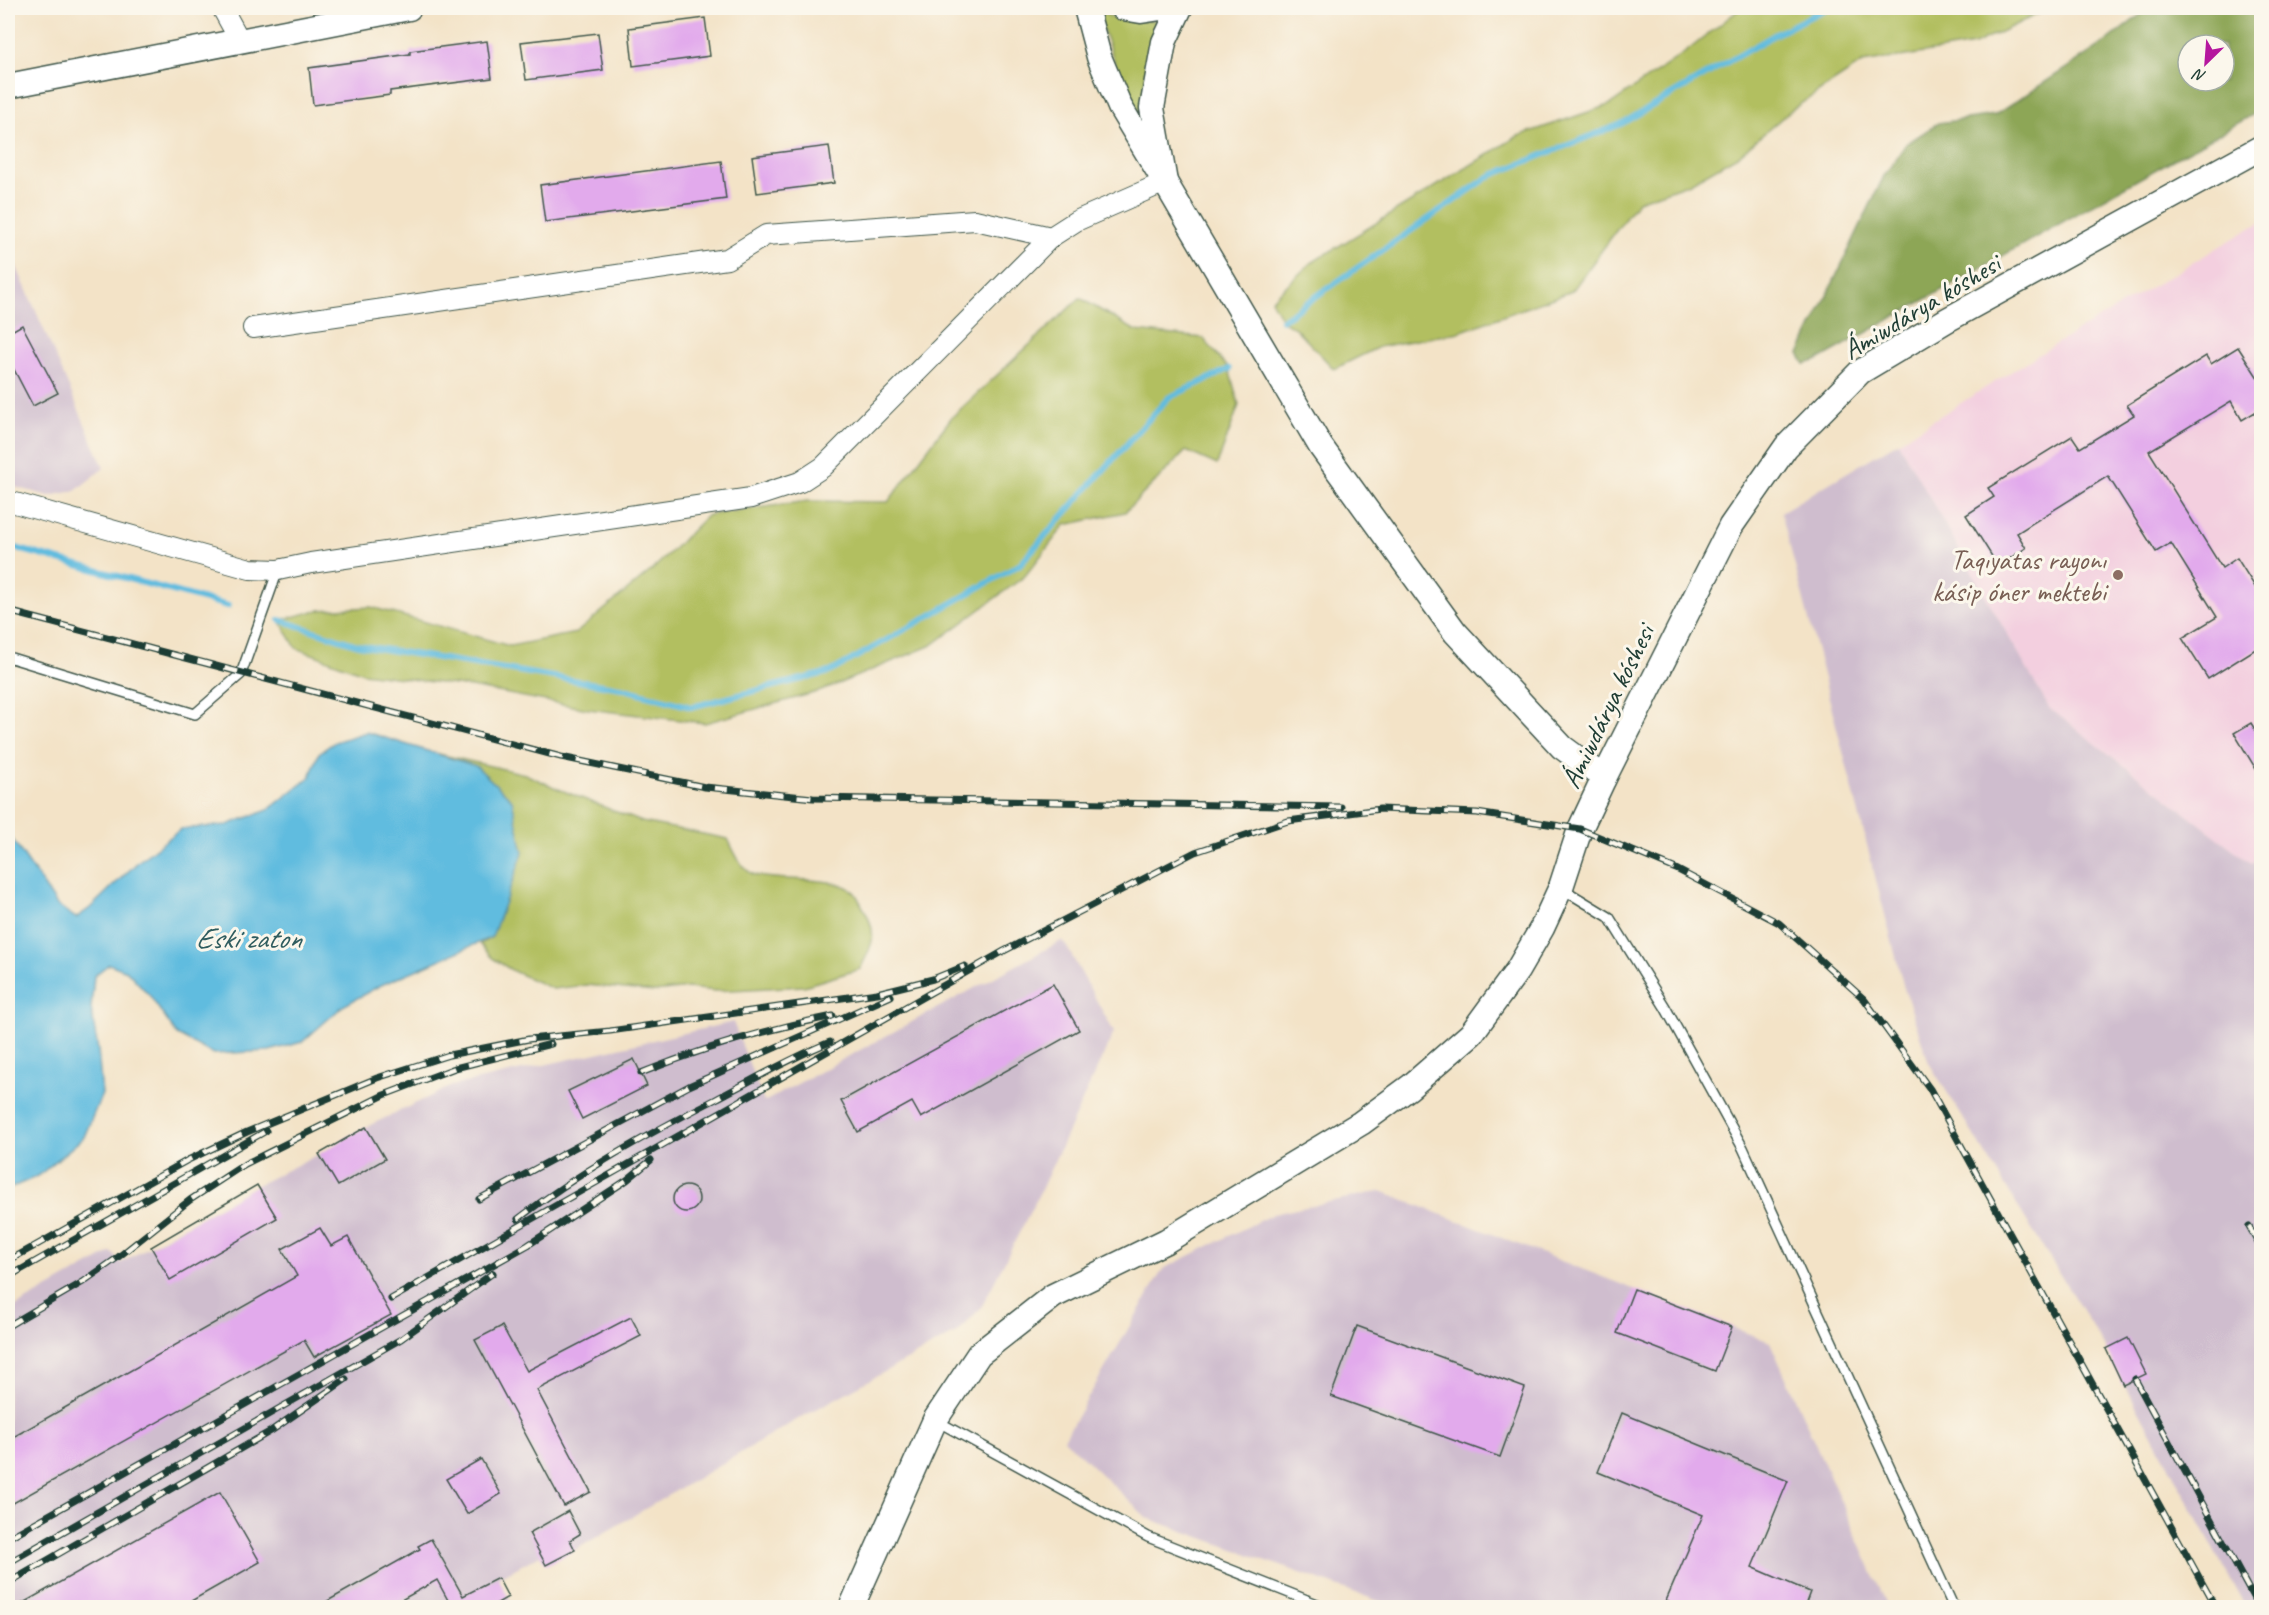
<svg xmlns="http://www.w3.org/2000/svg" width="2269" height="1615" font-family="Caveat,sans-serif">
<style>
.built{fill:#f3cfdf}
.industrial{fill:#cfbdce}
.green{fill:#b2bf61;stroke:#687e4a;stroke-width:1.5}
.forest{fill:#8da657;stroke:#567246;stroke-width:1.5;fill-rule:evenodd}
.water{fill:#61bcdf;stroke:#407c8a;stroke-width:1.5}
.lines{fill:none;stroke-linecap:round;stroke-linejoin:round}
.stream{stroke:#61bcdf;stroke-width:6}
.building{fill:#e2aaec}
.service-casing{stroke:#3f564a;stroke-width:12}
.minor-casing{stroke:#3f564a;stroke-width:22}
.tertiary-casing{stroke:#3f564a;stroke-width:27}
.service{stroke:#fff;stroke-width:9}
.minor{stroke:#fff;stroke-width:20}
.tertiary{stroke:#fff;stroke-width:24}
.rail-casing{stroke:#1f3d34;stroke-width:7}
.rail{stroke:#fbf7ec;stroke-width:4.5;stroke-dasharray:14;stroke-linecap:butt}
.education-dot{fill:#8d6e63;stroke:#fbf7ec;stroke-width:2}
.labels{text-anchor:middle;stroke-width:6;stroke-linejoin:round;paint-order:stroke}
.street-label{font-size:28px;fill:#1f3d34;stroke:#fbf7ec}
.education-label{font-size:28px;fill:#785e54;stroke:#fbf7ec;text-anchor:end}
.water-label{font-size:30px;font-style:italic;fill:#305d5f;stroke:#fbf7ec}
</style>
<rect width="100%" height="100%" fill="#fbf7ec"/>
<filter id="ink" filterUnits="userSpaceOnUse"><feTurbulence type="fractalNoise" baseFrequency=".0167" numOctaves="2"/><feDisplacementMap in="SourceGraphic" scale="12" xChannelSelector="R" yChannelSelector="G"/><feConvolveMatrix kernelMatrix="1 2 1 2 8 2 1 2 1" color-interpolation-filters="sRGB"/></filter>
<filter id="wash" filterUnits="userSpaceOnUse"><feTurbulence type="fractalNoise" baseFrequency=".008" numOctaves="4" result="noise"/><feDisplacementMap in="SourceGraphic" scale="24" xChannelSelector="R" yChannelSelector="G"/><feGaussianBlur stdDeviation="1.35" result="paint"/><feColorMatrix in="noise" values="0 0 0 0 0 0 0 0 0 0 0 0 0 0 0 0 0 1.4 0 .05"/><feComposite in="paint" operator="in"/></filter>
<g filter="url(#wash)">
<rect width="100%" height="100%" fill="#f3e3c7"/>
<path class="built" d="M2261 222V859L2252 864 2049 708 1898 442 2059 342Z"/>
<g class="industrial">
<path d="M8 247 104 468 75 491 49 496 8 485Z"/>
<path d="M1898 442 2049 708 2252 864 2261 859V1607H2245L2103 1344 1929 1063 1904 988 1781 512Z"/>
<path d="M1063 940 1114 1032 1040 1192 981 1308 956 1333 800 1418 575 1550 546 1565 540 1555 498 1578 514 1607H8V1311L112 1252 121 1263 257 1185 319 1154 366 1127 452 1086 733 1022 764 1102Z"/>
<path d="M1381 1191 1770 1342 1888 1607H1395L1147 1518 1064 1439 1163 1269 1273 1214Z"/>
</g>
<g class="green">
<path d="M1741 8H2050L1974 45 1862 63 1791 110 1739 155 1690 183 1638 201 1572 291 1459 332 1379 347 1334 369 1295 328 1282 320 1271 300 1311 263 1518 136 1609 105 1687 51Z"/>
<path d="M1096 10C1118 22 1138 22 1163 19L1146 68 1142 119 1122 83Z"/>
<path d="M1080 298 1136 331 1203 338 1229 369 1239 405 1217 465 1186 451 1125 512 1065 525 1025 576 932 645 821 691 705 723 588 709 471 687 363 673 296 648 280 620 319 610 371 607 510 646 576 633 653 569 708 515 808 501 888 502 951 418Z"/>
<path d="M439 754 525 774 556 788 642 822 728 839C734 851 741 870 755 875 780 883 837 874 855 893 858 897 861 904 864 909 879 935 872 946 860 969L804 986 715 991 688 988 654 992 587 985 553 989 513 971 492 958 480 944 492 937Z"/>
</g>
<path class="forest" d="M2149 8H2261V110L1818 360 1805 364 1799 354 1884 176 1906 144 1938 123 1995 115 2103 44ZM2188 45H2224V81H2188Z"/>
<path class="water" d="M366 732 476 766 512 800 523 853 492 937 379 986 343 1006 302 1042 269 1051 213 1054 177 1035 150 996 127 971 109 964 94 976 91 1008 98 1050 102 1094 84 1137 38 1176 8 1189V833L57 905 76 918 90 908 139 861 181 829 227 825 268 810 310 777 319 753 335 742Z"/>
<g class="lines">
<g class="stream">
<path d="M1282 320 1490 176 1621 124 1774 35 1827 8"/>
<path d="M8 546 228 606"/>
<path d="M280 620 358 645 621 688 691 707 830 672 1019 565 1168 398 1229 369"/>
</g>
</g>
<g id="blocks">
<g class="building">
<path d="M705 18 710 56 633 66 629 28Z"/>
<path d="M598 33 603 70 526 80 521 42Z"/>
<path d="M487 41 492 78 390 91V95L313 105 309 68 410 54V51Z"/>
<path d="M829 146 834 183 757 193 752 156Z"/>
<path d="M721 161 726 199 545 222 540 185Z"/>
<path d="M22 325 58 393 33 406 8 358V333Z"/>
<path d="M2238 347 2262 384V408L2242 420 2231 401 2149 451 2222 568 2237 558 2262 598V645L2208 679 2182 638 2217 617 2171 543 2156 552 2108 476 2017 533 2026 548 1998 566 1966 515 1994 497 1988 488 2072 436 2080 448 2134 415 2127 405 2206 356 2211 364Z"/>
<path d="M2251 723 2262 741V779L2234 733Z"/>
<path d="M1053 984 1079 1030 921 1118 912 1102 858 1132 841 1101Z"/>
<path d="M634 1059 647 1086 582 1119 568 1091Z"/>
<path d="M366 1127 385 1159 338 1186 319 1154Z"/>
<path d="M257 1185 277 1218 170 1280 151 1247Z"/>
<circle cx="686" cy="1199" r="13"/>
<path d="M320 1228 331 1246 348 1237 391 1315 314 1357 304 1340 8 1506V1440L297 1276 282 1249Z"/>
<path d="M1634 1289 1732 1327 1715 1371 1617 1333Z"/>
<path d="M631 1317 641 1336 537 1390 591 1492 564 1506 475 1340 502 1326 527 1371Z"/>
<path d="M1357 1326 1525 1388 1500 1457 1331 1396Z"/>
<path d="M2128 1338 2146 1374 2123 1385 2106 1349Z"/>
<path d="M1622 1413 1788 1481 1752 1567 1810 1592 1804 1608H1681L1666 1601 1703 1515 1598 1472Z"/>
<path d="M481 1459 501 1494 467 1514 446 1479Z"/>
<path d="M220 1492 260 1562 179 1608H14Z"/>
<path d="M568 1511 580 1534 570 1540 575 1550 546 1565 529 1533Z"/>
<path d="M431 1539 463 1596 498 1578 508 1597 489 1608H443L450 1604 437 1580 387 1608H315L420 1549 418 1546Z"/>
</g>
</g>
</g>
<g filter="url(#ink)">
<use href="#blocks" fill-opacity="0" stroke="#3f564a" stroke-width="1.5"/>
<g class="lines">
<defs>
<g id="service">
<path d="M8 657 195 714 241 674 278 570"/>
<path d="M1561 888 1609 917 1665 1007 1743 1148 1954 1608"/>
<path d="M935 1420 1148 1537 1327 1608"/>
</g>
<g id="minor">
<path d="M222 8 239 39"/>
<path d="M253 328 727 259 766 235 975 220 1051 237"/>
<path d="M8 501 250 569 278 570 311 563 751 498 800 482 823 467 1051 237 1076 221 1165 182"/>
</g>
<g id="tertiary">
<path d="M1086 8 1099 57 1120 107 1165 182 1152 108 1164 42 1180 8"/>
<path d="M1123 8 1141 11 1161 8"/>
<path d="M8 86 409 8"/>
<path d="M1165 182 1321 447 1455 632 1562 747 1604 778"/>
<path d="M851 1608 935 1420 979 1354 1053 1296 1166 1241 1361 1123 1410 1087 1471 1034 1517 971 1542 928 1561 887 1580 829 1604 778 1731 526 1786 447 1860 372 1947 320 2262 147"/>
</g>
</defs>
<use href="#service" class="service-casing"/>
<use href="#minor" class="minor-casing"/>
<use href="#tertiary" class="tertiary-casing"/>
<use href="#service" class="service"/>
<use href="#minor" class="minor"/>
<use href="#tertiary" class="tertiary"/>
<defs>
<g id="rail">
<path d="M8 611 561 757 705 787 813 798 1341 807"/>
<path d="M641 1073C703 1048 767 1029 833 1016"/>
<path d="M479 1199 689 1086 891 996"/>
<path d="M518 1219C579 1172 648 1134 716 1099 754 1079 791 1058 830 1042"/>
<path d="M2249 1227 2262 1250"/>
<path d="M8 1261 188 1160 247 1132 377 1078 449 1055 529 1039 610 1031 877 993 933 979 965 966"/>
<path d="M8 1277 266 1131"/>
<path d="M391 1299 1004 951 1195 852 1288 821 1380 809 1477 813 1580 829 1676 869 1779 923 1864 999 1930 1089 2216 1608"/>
<path d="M8 1326 83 1282 117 1258 190 1200 245 1164 384 1095 455 1068 551 1044"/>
<path d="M2135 1379 2259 1608"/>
<path d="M8 1538 528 1245 627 1180 651 1160"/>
<path d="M8 1563 401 1339 493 1273"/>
<path d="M8 1583 271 1431 346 1379"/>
</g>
</defs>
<use href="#rail" class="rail-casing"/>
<use href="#rail" class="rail"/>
</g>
</g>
<circle class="education-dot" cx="2118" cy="575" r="6"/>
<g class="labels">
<g class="street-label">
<text transform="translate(1921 306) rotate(-31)" y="10">Ámiwdárya kóshesi</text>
<text transform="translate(1607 706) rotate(-64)" y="10">Ámiwdárya kóshesi</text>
</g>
<g class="education-label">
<text x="2106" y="569">Taqıyatas rayonı<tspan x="2106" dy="32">kásip óner mektebi</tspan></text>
</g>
<g class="water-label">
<text x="248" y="948">Eski zaton</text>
</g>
</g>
<rect width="2269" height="1615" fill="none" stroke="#fbf7ec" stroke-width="30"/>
<g transform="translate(2206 63) rotate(205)"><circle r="28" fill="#fbf7ec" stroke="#a3ada2" stroke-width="1.5"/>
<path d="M0-4.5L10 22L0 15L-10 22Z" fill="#b5179e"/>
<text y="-9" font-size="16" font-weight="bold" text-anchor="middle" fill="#1f3d34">N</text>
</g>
</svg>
